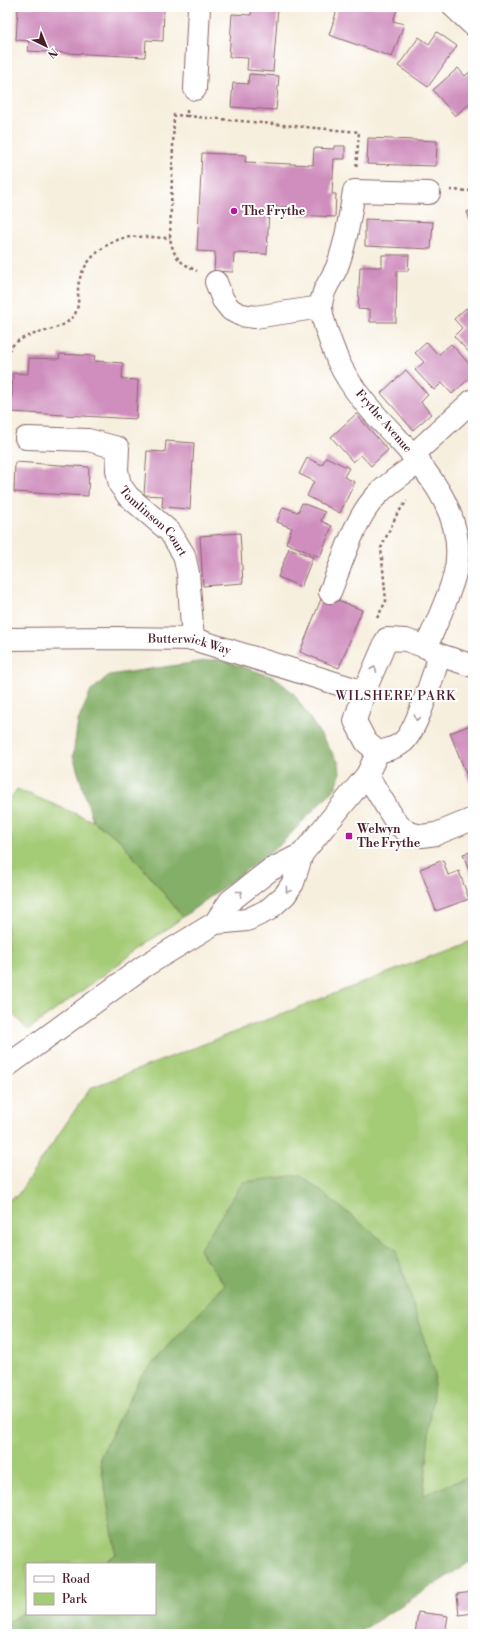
<svg xmlns="http://www.w3.org/2000/svg" width="480" height="1641" font-family="'Libre Bodoni',serif">
<style>
.green{fill:#a4cb76;stroke:#777550}
.forest{fill:#83af67;stroke:#666749}
.building{fill:#cf8ebd}
.lines{fill:none;stroke-linecap:round;stroke-linejoin:round}
.minor-casing{stroke:#87686a;stroke-width:24}
.path{stroke:#87686a;stroke-width:2.5;stroke-dasharray:3 3;stroke-linecap:butt}
.minor{stroke:#fff;stroke-width:22}
.oneway{stroke:#ae9aa0}
.poi-dot{fill:#b5179e;stroke:#fff;stroke-width:1.5}
.labels{text-anchor:middle;stroke-width:4;stroke-linejoin:round;paint-order:stroke}
.poi-label{font-size:12px;font-weight:bold;fill:#4a1f2b;stroke:#fff;text-anchor:start}
.street-label{font-size:12px;fill:#4a1f2b;stroke:#fff}
.neighbourhood-label{font-size:13px;letter-spacing:1px;fill:#4a1f2b;stroke:#fff}
</style>
<rect width="100%" height="100%" fill="#fff"/>
<filter id="ink" filterUnits="userSpaceOnUse"><feTurbulence type="fractalNoise" baseFrequency=".025" numOctaves="2"/><feDisplacementMap in="SourceGraphic" scale="8" xChannelSelector="R" yChannelSelector="G"/><feConvolveMatrix kernelMatrix="1 2 1 2 8 2 1 2 1" color-interpolation-filters="sRGB"/></filter>
<filter id="wash" filterUnits="userSpaceOnUse"><feTurbulence type="fractalNoise" baseFrequency=".012" numOctaves="4" result="noise"/><feDisplacementMap in="SourceGraphic" scale="16" xChannelSelector="R" yChannelSelector="G"/><feGaussianBlur stdDeviation="0.9" result="paint"/><feColorMatrix in="noise" values="0 0 0 0 0 0 0 0 0 0 0 0 0 0 0 0 0 1.4 0 .05"/><feComposite in="paint" operator="in"/></filter>
<g filter="url(#wash)">
<rect width="100%" height="100%" fill="#f7efde"/>
<g class="green">
<path d="M17 789 93 821 120 840 183 917 28 1030 7 1008V803Z"/>
<path d="M473 940V1472L468 1477 423 1496 428 1457 225 1285 141 1376 100 1458 116 1554 100 1564H27V1610L7 1623V1200L17 1196 90 1088Z"/>
</g>
<g class="forest">
<path d="M219 659 276 678 294 694 339 763 340 775 336 787 279 846 183 917 120 840 93 821 73 756 78 721 91 691 109 675Z"/>
<path d="M300 1175 396 1251 435 1374 423 1495 468 1477 473 1472V1560L356 1634H7V1623L27 1610V1614H155V1564H100L116 1554 100 1458 141 1376 225 1285 199 1250 243 1182Z"/>
</g>
<g id="blocks">
<g class="building">
<path d="M18 7H164L163 41 146 40 145 57 28 51 29 41 16 40Z"/>
<path d="M252 7H278L273 72 247 70 248 58 229 57 232 14 251 15Z"/>
<path d="M338 7H398L393 21 404 24 392 57 329 35Z"/>
<path d="M437 32 457 46 428 87 398 66 419 37 429 44Z"/>
<path d="M458 68 465 76 473 69V101L455 116 433 90Z"/>
<path d="M249 74 279 76 276 110 231 107 233 83 248 84Z"/>
<path d="M368 138 437 141 436 166 367 164Z"/>
<path d="M334 146H345V159H334L332 194H336L335 217 298 215V208L269 206 267 254 234 253 233 272 214 271 215 252 197 251 202 153 246 155 245 162 313 165 314 148 334 149Z"/>
<path d="M473 210V229L467 212Z"/>
<path d="M365 219 433 222 431 249 365 246Z"/>
<path d="M382 255H409L408 271H397L396 322H370V310L358 309 360 267H382Z"/>
<path d="M466 308 473 317V357L454 336 462 328 454 319Z"/>
<path d="M427 342 438 355 451 344 473 368V375L452 394 442 383 434 390 415 370 424 362 415 353Z"/>
<path d="M60 354 95 356 94 361 123 363 122 379 138 380 136 419 11 412 13 373 28 374 29 358 59 359Z"/>
<path d="M406 370 428 395 421 402 431 414 413 430 381 393Z"/>
<path d="M356 414 388 450 371 466 361 455 353 462 331 437Z"/>
<path d="M166 441 194 443 190 509 162 507 163 496 144 495 147 451 165 452Z"/>
<path d="M326 457 349 468 344 477 355 482 340 513 307 496 314 481 299 474 307 458 322 465Z"/>
<path d="M15 462 89 467 88 496 14 492Z"/>
<path d="M302 503 325 512 321 521 332 526 320 557 286 543 292 528 277 522 283 507 298 512Z"/>
<path d="M240 533 243 583 203 586 200 536Z"/>
<path d="M289 548 313 557 301 587 278 577Z"/>
<path d="M323 594 362 610 339 668 300 652Z"/>
<path d="M473 724V791L450 733Z"/>
<path d="M473 851V882L463 854Z"/>
<path d="M443 860 448 875 459 871 469 899 436 911 420 869Z"/>
<path d="M473 1592V1613L459 1615 457 1594Z"/>
<path d="M418 1612 448 1616 445 1634H415Z"/>
</g>
</g>
</g>
<g filter="url(#ink)">
<use href="#blocks" fill-opacity="0" stroke="#87686a" stroke-width="1"/>
<g class="lines">
<defs>
<g id="minor">
<path d="M454 7 473 25"/>
<path d="M195 89 199 7"/>
<path d="M216 282 223 300 231 310 241 315 255 317 321 307"/>
<path id="s1" d="M26 438 88 440 118 448 117 470 120 485 128 496 170 532 184 555 188 573 193 639"/>
<path d="M413 455 473 400"/>
<path d="M330 592C343 561 354 518 378 494 391 481 405 472 420 462"/>
<path id="s2" d="M7 639 117 638 193 639 364 692"/>
<path d="M426 647C436 624 447 601 454 577 469 522 432 475 397 438 374 414 352 391 338 361 333 348 321 320 321 306 322 289 331 281 337 267 346 243 350 216 354 191L429 193"/>
<path d="M378 752 366 742 355 721 364 692 387 639 406 640 426 647 440 655 473 666"/>
<path d="M367 775 397 824 409 833 422 836 436 834 473 819"/>
<path d="M215 923 247 920 268 910 285 895 293 883 302 854 367 775 378 752C387 750 396 748 403 742 417 731 433 674 440 655"/>
<path d="M7 1066 143 967 215 923 230 901 270 870 302 854"/>
</g>
</defs>
<use href="#minor" class="minor-casing"/>
<g class="path">
<path d="M187 110V116L174 115 170 238C174 258 179 262 197 271"/>
<path d="M187 116 359 132 356 169"/>
<path d="M450 190 473 191"/>
<path d="M7 405 8 353C17 330 53 335 70 320 80 311 78 301 78 289 79 265 102 243 124 238 137 235 157 238 170 238"/>
<path d="M377 618 386 601 381 548 397 514 407 501"/>
</g>
<use href="#minor" class="minor"/>
</g>
<defs><path id="oneway-chevron" d="M-2-3.5L2.5 0L-2 3.5" fill="none" stroke-width="1.6" stroke-linecap="round" stroke-linejoin="round"/></defs>
<g class="oneway">
<use href="#oneway-chevron" transform="translate(374 669) rotate(-67)"/>
<use href="#oneway-chevron" transform="translate(417 718) rotate(110)"/>
<use href="#oneway-chevron" transform="translate(288 890) rotate(127)"/>
<use href="#oneway-chevron" transform="translate(240 893) rotate(-38)"/>
</g>
</g>
<g class="poi-dot">
<circle cx="234" cy="211" r="4"/>
<rect x="345" y="832" width="8" height="8" rx="2"/>
</g>
<g class="labels">
<g class="poi-label">
<text x="242" y="215">The Frythe</text>
<text x="357" y="833">Welwyn<tspan x="357" dy="14">The Frythe</tspan></text>
</g>
<g class="street-label">
<text transform="translate(384 421) rotate(49)" y="4">Frythe Avenue</text>
<text dy="4" stroke="none"><textPath href="#s1" startOffset="180">Tomlinson Court</textPath></text>
<text dy="4" stroke="none"><textPath href="#s2" startOffset="183">Butterwick Way</textPath></text>
</g>
<g class="neighbourhood-label">
<text x="396" y="700">WILSHERE PARK</text>
</g>
</g>
<rect width="480" height="1641" fill="none" stroke="#fff" stroke-width="24"/>
<rect x="26" y="1563" width="130" height="52" fill="#ffffff" stroke="#b7a5aa"/>
<rect x="34" y="1576" width="20" height="6" fill="#ffffff" stroke="#b7a5aa"/>
<text x="62" y="1583" font-size="12" fill="#4a1f2b">Road</text>
<rect x="34" y="1593" width="20" height="12" fill="#a4cb76" stroke="#b7a5aa"/>
<text x="62" y="1603" font-size="12" fill="#4a1f2b">Park</text>
<g transform="translate(46 46) rotate(137)" stroke="#ffffff" stroke-width="3" paint-order="stroke">
<path d="M0-3L7 15L0 10L-7 15Z" fill="#4a1f2b"/>
<text y="-6" font-size="11" font-weight="bold" text-anchor="middle" fill="#4a1f2b">N</text>
</g>
</svg>
